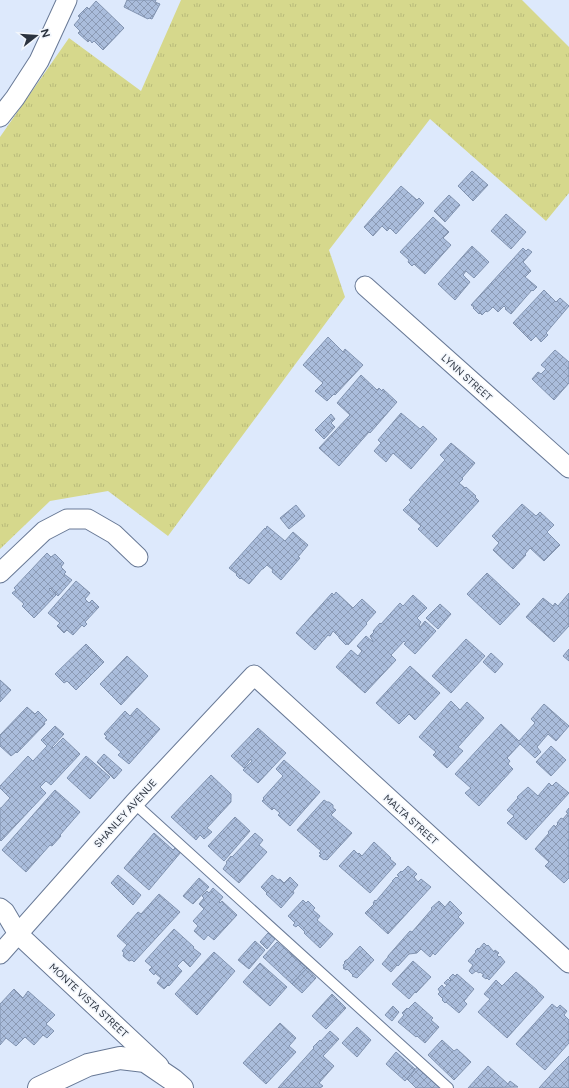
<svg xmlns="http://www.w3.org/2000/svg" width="569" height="1088" font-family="Figtree,sans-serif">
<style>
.grass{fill:url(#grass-tufts)}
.building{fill:url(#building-cross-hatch);stroke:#8193b0}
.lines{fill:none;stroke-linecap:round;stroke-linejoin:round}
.lane-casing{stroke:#687996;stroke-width:12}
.street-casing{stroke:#687996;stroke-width:21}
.secondary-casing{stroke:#687996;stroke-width:24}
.lane{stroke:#fff;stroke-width:10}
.street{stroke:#fff;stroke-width:19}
.secondary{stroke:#fff;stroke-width:22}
.labels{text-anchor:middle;stroke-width:3;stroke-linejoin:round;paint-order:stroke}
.street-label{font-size:10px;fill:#2b333f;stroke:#f2f6fc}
</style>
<defs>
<pattern id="grass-tufts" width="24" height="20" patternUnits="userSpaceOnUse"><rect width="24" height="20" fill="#d6d88c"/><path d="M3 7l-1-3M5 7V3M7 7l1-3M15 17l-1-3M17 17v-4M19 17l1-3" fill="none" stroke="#b8ba7a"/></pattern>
<pattern id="building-cross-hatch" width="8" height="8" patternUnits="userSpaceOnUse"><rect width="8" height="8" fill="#aabddc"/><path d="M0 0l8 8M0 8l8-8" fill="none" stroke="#8b9ab4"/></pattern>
</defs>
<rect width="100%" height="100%" fill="#dde9fc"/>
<path class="grass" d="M181 0H522L569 47V193L546 221 430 119 329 250 345 297 168 536 108 491 50 501 0 549V137L69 38 141 91Z"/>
<g class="building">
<path d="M127 0H156L155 2 160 4 152 19 149 18 148 19 124 7Z"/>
<path d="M96 1 124 28 103 50 94 41 92 43 90 40 88 42 78 33 80 31 74 25 80 18 78 16 87 7 89 9Z"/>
<path d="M472 171 488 185 473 201 458 186Z"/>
<path d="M401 186 417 200 419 198 424 203 396 234 390 228 387 231 382 226 373 236 364 227Z"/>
<path d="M449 195 460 205 445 222 434 211Z"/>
<path d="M506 214 526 232 511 249 491 231Z"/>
<path d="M433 217 449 232 443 238 451 245 425 274 414 264 412 266 408 262 409 260 400 252Z"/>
<path d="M472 246 489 262 474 278 466 271 463 275 470 282 455 300 438 284Z"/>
<path d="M523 248 526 251 528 249 532 252 523 262 531 271 525 277 537 287 533 291 532 290 511 314 505 309 506 308 504 306 498 312 493 307 490 310 487 312 486 311 482 315 480 313 479 314 473 308 474 307 471 305Z"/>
<path d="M544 290 556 302 560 298 569 306 546 333 548 335 541 342 536 336 531 341 513 323Z"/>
<path d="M328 337 343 352 345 349 363 365 335 395 334 394 327 401 315 391 323 383 303 365Z"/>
<path d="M555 350 569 362V383L554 400 532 379 538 372 541 374 546 369 541 365Z"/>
<path d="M361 375 377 390 379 388 382 391 383 389 397 402 370 433 369 432 339 466 319 448 350 415 337 403Z"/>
<path d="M401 413 420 429 423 426 437 439 411 469 393 453 386 462 374 451 381 443 378 440Z"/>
<path d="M331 414 335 419 331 423 335 427 324 439 315 430Z"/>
<path d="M451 443 475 463 462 478 463 479 459 483 465 488 466 487 476 496 475 497 479 501 437 547 418 529 421 526 403 510 411 502 409 500 445 460 440 455Z"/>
<path d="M522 504 536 516 540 512 554 525 547 532 560 545 544 561 530 548 525 554 526 555 513 569 493 550 499 543 492 536Z"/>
<path d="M296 505 305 516 289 529 280 518Z"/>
<path d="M267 526 285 541 293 532 308 545 298 557 300 558 281 580 272 572 273 570 267 565 263 569H262L249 584 241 578 240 579 236 575 237 574 229 568 265 528 266 529Z"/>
<path d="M47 553 51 557 55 554 64 563 61 567 66 572 64 574 72 580 58 596 50 588 49 589 56 595 34 618 22 606 24 604 12 593 16 590 14 588Z"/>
<path d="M487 573 520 604 500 625 467 594Z"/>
<path d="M76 581 90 593 85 599 89 603 92 600 99 607 85 622 87 624 84 627 82 625 73 635 67 630 64 633 57 626 60 623 48 613Z"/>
<path d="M336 592 353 608 362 599 376 612 366 623 367 624 348 645 347 643 346 645 339 638V637L333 631 330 636 328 635 315 650 296 633 332 593 334 595Z"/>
<path d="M569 593V626L554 642 526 617 543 598 553 606 555 603 558 606Z"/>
<path d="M413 595 427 608 417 618 421 622 419 625 420 627 425 621 436 631 415 654 404 644 406 643 404 641 391 655 396 660 365 693 336 667 351 650 358 656 362 651 357 646 366 636 373 642V641L370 636 374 632 373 631 380 623 381 624 400 603 403 606Z"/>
<path d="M440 604 451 614 438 629 426 618Z"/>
<path d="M466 639 485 656 451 693 432 676Z"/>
<path d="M86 644 104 662 76 690 67 681 64 683 55 674Z"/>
<path d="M569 649V661L563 656Z"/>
<path d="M491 653 503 664 495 673 483 662Z"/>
<path d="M127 656 148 676 121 705 100 684Z"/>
<path d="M410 666 440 693 415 720 409 714 399 724 376 703Z"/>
<path d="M0 680 11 690 0 702Z"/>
<path d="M451 701 460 710 467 702 484 718 458 747 463 751 447 768 433 755 436 752 419 737Z"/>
<path d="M544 704 569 726 556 741 548 734 537 747 541 752 535 758 520 744 507 758 510 761 508 764 513 769 479 806 465 793 471 788 455 774 501 724 519 741 535 723 531 719Z"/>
<path d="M27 707 35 714 38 711 47 720 44 722 45 724 17 753 16 752 11 756 0 746V735Z"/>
<path d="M137 708 160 729 129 764 118 755 121 752 105 738 107 737 104 734 125 711 130 716Z"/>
<path d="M55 726 64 734 52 747 53 748 63 738 80 754 51 785 46 781 40 787 46 793 1 841 0 840V808H1L10 798 0 788V786L28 756 33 761 47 746 41 740Z"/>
<path d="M258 728 286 753 258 783 243 770 252 761 251 759 244 768 231 756Z"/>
<path d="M551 746 566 760 551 776 536 762Z"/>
<path d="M104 754 122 770 114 779 97 762Z"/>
<path d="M86 756 110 777 90 799 67 778Z"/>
<path d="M284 760 320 792 290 826 278 815 280 813 274 808 272 810 262 801 264 799 263 798 283 776 276 769Z"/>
<path d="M211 775 231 794V802L207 828 212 832 204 839 200 835 196 840 171 817Z"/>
<path d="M556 782 569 793 526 840 507 823 514 816 507 810 518 798 517 797 528 787 538 796 549 783 552 786Z"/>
<path d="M55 790 80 812 60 835 61 836 52 846 50 845 26 872 2 850Z"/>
<path d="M324 800 327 802H329L333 805V808L336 810 331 815 352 833 327 860 325 859 324 860 319 856 321 854 319 853 321 851 297 830Z"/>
<path d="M569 808V878L564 883 545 866 549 862 535 849 549 833 548 832 554 825 555 827 558 824 557 823 561 818 563 819 568 813 566 812Z"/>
<path d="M235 817 250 831 224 861 208 846Z"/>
<path d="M154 833 173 850 176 847 181 852 149 890 124 868Z"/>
<path d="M255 833 263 840 259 845 267 852 239 883 223 869 227 863 226 862 231 856 232 857Z"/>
<path d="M374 842 391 858 390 859 396 864 370 893 339 866 354 850 358 854 359 853 362 856Z"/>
<path d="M408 866 417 874 414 877 418 882 421 879 431 887 388 934 365 913 374 904 373 903 375 900 376 901 393 881H392L396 877 397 878 399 876 397 875 401 871 402 872Z"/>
<path d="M118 875 141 895 133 905 111 883Z"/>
<path d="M272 875 278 880 280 879 284 883 290 877 298 885 293 891 294 893 281 908 266 894 267 893 261 887Z"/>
<path d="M199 878 209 887 193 904 183 896Z"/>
<path d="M213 888 223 897 219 902 220 903 222 901 237 915 214 940 208 935 204 940 194 931 198 926 193 921 204 909 199 904 204 898 202 896 207 891 209 893Z"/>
<path d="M159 894 180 912 134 962 132 960 129 961 123 956 124 952 122 951 127 945 117 936 138 912 141 914Z"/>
<path d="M303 900 306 903 308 901 315 908 313 910 320 916 317 920 333 934 320 948 304 933 305 932 298 925 296 927 293 925 295 923 288 916Z"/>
<path d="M439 901 445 907 450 901 462 913 458 917 464 923 435 955 433 953 430 957 421 949 417 953 409 954 398 966 397 965 391 972 382 964 388 957V956L410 931 412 932 432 909 431 908Z"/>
<path d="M174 929 194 947 193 948 201 954 190 967 183 960 177 966 182 971 169 986 168 985 164 989 157 983 161 978 155 973 154 975 149 970 152 967 145 961Z"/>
<path d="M268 933 275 939 267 949 260 942Z"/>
<path d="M255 941 265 950 249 969 238 960Z"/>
<path d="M277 942 307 968 292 984 263 957Z"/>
<path d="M484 943 487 946 488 945 494 952 495 950 499 953 497 955 499 957 500 956 505 962 489 980 487 978 486 979 482 976 484 975 480 972 479 973 476 971 472 974 469 971 473 965 468 961 476 952 475 951 478 948 479 949Z"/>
<path d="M360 946 374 960 357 978 352 976 353 975 347 969 346 970 343 968 344 967 343 965 345 963 344 962 346 960H347Z"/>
<path d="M214 952 235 971 197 1015 175 994Z"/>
<path d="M413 961 431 977 416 993 415 992 409 999 392 984Z"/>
<path d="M260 963 287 987 270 1006 243 982Z"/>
<path d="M307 968 316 978 302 993 292 984Z"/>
<path d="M516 972 537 990V991L544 997 507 1038 478 1012 490 999 484 994 496 980 502 986Z"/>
<path d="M453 974 455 976 457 974 474 989 464 1001 467 1004 459 1013 446 1002 445 1003 442 1000 443 999 438 994 440 992 438 989 442 985 444 988 447 985 444 983 448 979 450 981 451 980 449 978Z"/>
<path d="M14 989 23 998 28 991 55 1015 46 1024 54 1031 47 1038 43 1035 34 1045 25 1037 16 1046 6 1038 0 1045V1004Z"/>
<path d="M332 994 346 1008 326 1029 312 1016Z"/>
<path d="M415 1002 433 1018 431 1020 439 1027 425 1043 417 1036 416 1037 398 1022 404 1015 402 1013 407 1008 408 1009Z"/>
<path d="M552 1004 557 1008 560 1005 567 1011 564 1015 569 1020V1043L545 1070 516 1044Z"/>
<path d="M393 1006 399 1012 392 1021 385 1015Z"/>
<path d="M280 1023 296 1038 289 1046 296 1052 266 1084 243 1063Z"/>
<path d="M357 1027 371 1040 357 1057 342 1043Z"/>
<path d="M330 1031 339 1039 323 1056 334 1066 319 1083 323 1086 320 1088H278L314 1048 313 1047 320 1040 321 1041Z"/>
<path d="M442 1040 454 1051 457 1049 471 1062 454 1080 428 1055Z"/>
<path d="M396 1052 415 1069 405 1081 386 1064Z"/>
<path d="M569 1056V1088H539L557 1068Z"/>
<path d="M419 1065 444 1088H416L407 1079Z"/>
<path d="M488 1066 508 1084 510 1081 518 1087 468 1088Z"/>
</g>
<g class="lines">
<defs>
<path id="lane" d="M134 803 448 1088"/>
<g id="street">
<path d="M0 117 15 98 39 61 67 0"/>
<path d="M365 286 569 468"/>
<path d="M0 573 44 531 67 519H88L114 534 138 557"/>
<path d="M0 908 5 912 18 934 159 1066"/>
<path d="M0 954 134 803 254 675 569 963"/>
</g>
<path id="secondary" d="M39 1088 88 1065 120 1058 145 1061 173 1080 182 1088"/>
</defs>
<use href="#lane" class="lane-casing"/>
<use href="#street" class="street-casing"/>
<use href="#secondary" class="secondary-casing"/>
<use href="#lane" class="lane"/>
<use href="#street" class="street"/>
<use href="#secondary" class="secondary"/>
</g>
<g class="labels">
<g class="street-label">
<text transform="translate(467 377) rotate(42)" y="4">LYNN STREET</text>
<text transform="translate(125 813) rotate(-48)" y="4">SHANLEY AVENUE</text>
<text transform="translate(411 819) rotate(42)" y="4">MALTA STREET</text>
<text transform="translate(89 1000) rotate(43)" y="4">MONTE VISTA STREET</text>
</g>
</g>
<g transform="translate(36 36) rotate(73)" stroke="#f2f6fc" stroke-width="3" paint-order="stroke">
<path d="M0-3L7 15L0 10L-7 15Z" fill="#2b333f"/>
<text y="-6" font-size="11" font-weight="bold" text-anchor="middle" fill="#2b333f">N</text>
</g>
</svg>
